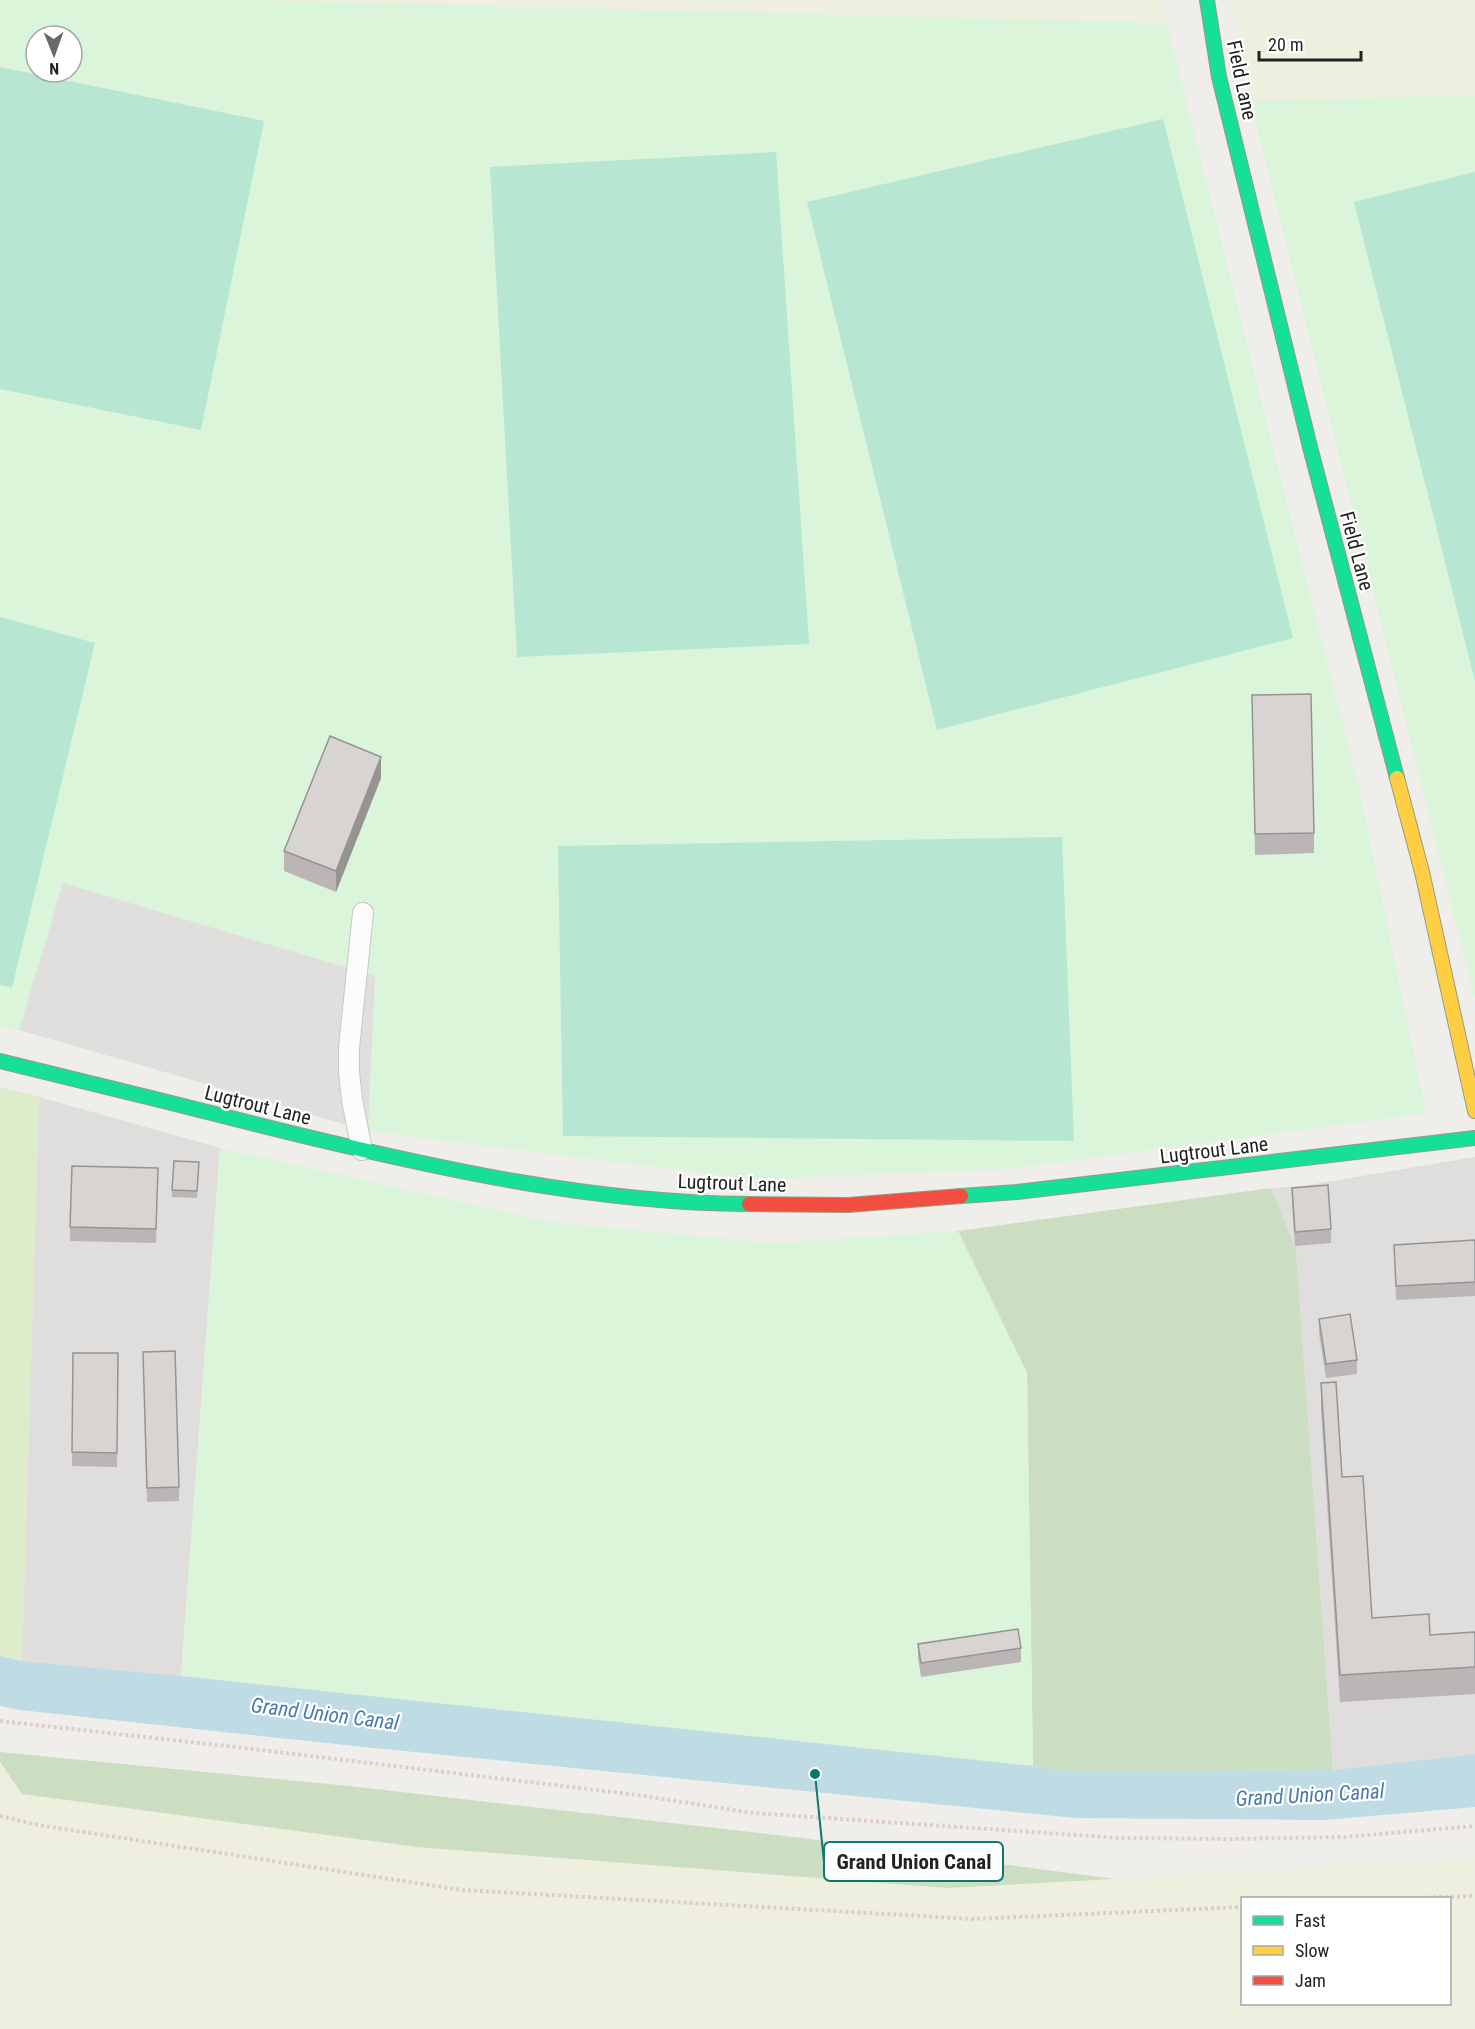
<svg xmlns="http://www.w3.org/2000/svg" width="1475" height="2029" font-family="'Roboto Condensed',sans-serif">
<style>
.residential{fill:#dfdedc}
.farmland{fill:#efefdf;fill-rule:evenodd}
.grass{fill:#ddeccb}
.forest{fill:#cbdec1}
.park{fill:#daf5da;fill-rule:evenodd}
.pitch{fill:#b7e6d2}
.parking{fill:#e0dfde}
.water{fill:#bfdbe3}
.lines{fill:none;stroke-linecap:round;stroke-linejoin:round}
.lane-casing{stroke:#c9c8c7;stroke-width:22}
.fast-casing{stroke:#999a82;stroke-width:16}
.slow-casing{stroke:#999a82;stroke-width:16}
.jam-casing{stroke:#999a82;stroke-width:16}
.path{stroke:#dccecd;stroke-width:4;stroke-dasharray:3 3;stroke-linecap:butt}
.lane{stroke:#fdfcfc;stroke-width:20}
.fast{stroke:#16e098;stroke-width:14}
.slow{stroke:#ffcf43;stroke-width:14}
.jam{stroke:#f24e42;stroke-width:14}
.wall{fill:#b9b6b5}
.shaded-wall{fill:#969493}
.building{fill:#d7d4d2;stroke:#969493;stroke-width:1.5}
.labels{text-anchor:middle;stroke-width:4.5;stroke-linejoin:round;paint-order:stroke}
.street-label{font-size:20px;fill:#222;stroke:#fff}
.water-label{font-size:21px;font-style:italic;fill:#4a7aab;stroke:#fff}
.leader{fill:none;stroke:#0f766e;stroke-width:2}
.callout-dot{fill:#0f766e;stroke:#fff;stroke-width:2}
.callout{fill:#fff;stroke:#0f766e;stroke-width:2}
.callout-label{font-size:21px;text-anchor:middle;font-weight:bold;fill:#222}
</style>
<rect width="100%" height="100%" fill="#f0eeeb"/>
<g class="residential">
<path d="M39 1097 220 1148 181 1676 22 1661Z"/>
<path d="M1475 1157V1754L1333 1770 1296 1250 1271 1188 1302 1186Z"/>
</g>
<g class="farmland">
<path d="M253 0H1163L1166 23 613 9Z"/>
<path d="M1232 0H1475V95L1250 101Z"/>
<path d="M0 1762 22 1794 417 1847 947 1888 1475 1858V2029H0ZM1242 1898H1450V2004H1242Z"/>
</g>
<path class="grass" d="M0 1087 39 1097 22 1661 0 1656Z"/>
<g class="forest">
<path d="M1271 1188 1296 1250 1333 1770 1075 1772 1033 1766 1027 1373 958 1231Z"/>
<path d="M0 1752 349 1786 794 1837 1115 1879 947 1888 417 1847 22 1794 0 1762Z"/>
</g>
<g class="park">
<path d="M0 0H253L1166 23 1359 788 1426 1113 1009 1169 753 1179 368 1131 375 976 63 883 19 1030 0 1026ZM36 36H72V72H36Z"/>
<path d="M1475 95V997L1250 101Z"/>
<path d="M220 1148 551 1222 771 1243 958 1231 1027 1373 1033 1766 181 1676Z"/>
</g>
<g class="pitch">
<path d="M0 67 264 121 201 430 0 389Z"/>
<path d="M1163 119 1293 638 937 730 807 202Z"/>
<path d="M776 152 809 644 517 657 490 167Z"/>
<path d="M1475 172V681L1354 202Z"/>
<path d="M0 617 95 643 12 988 0 985Z"/>
<path d="M1062 837 1074 1141 563 1136 558 846Z"/>
</g>
<path class="parking" d="M63 883 375 976 368 1131 19 1030Z"/>
<path class="water" d="M0 1656 22 1661 181 1676 1033 1766 1075 1772 1333 1770 1475 1754V1807L1325 1820 1075 1818 364 1747 20 1710 0 1706Z"/>
<g class="lines">
<defs>
<path id="lane" d="M362 1150 352 1100 349 1072V1048L363 913"/>
<g id="fast">
<path d="M1207 0 1219 77 1310 447 1397 778"/>
<path d="M0 1061C94 1084 189 1107 283 1131 435 1168 591 1203 749 1204"/>
<path d="M961 1196 1017 1192 1475 1138"/>
</g>
<path id="slow" d="M1397 778 1422 872 1475 1111"/>
<path id="jam" d="M749 1204 848 1205 961 1196"/>
</defs>
<use href="#lane" class="lane-casing"/>
<use href="#fast" class="fast-casing"/>
<use href="#slow" class="slow-casing"/>
<use href="#jam" class="jam-casing"/>
<g class="path">
<path d="M0 1721 235 1747 638 1795 753 1813 1120 1838 1231 1839 1344 1837 1475 1826"/>
<path d="M0 1816 38 1825 462 1890 974 1919 1242 1907"/>
<path d="M1415 1898 1475 1896"/>
</g>
<use href="#lane" class="lane"/>
<use href="#fast" class="fast"/>
<use href="#slow" class="slow"/>
<use href="#jam" class="jam"/>
</g>
<g class="wall">
<path d="M1252 695 1314 833V853L1255 855Z"/>
<path d="M381 778 336 892 284 871V851Z"/>
<path d="M199 1162 197 1198 172 1197V1190Z"/>
<path d="M158 1168 156 1243 70 1241V1227Z"/>
<path d="M1292 1188 1331 1229V1243L1295 1246 1292 1202Z"/>
<path d="M1475 1240V1296L1396 1300 1394 1245Z"/>
<path d="M1319 1319 1357 1360V1374L1326 1378 1319 1333Z"/>
<path d="M73 1353H118L117 1467 72 1466Z"/>
<path d="M143 1366 179 1487V1501L147 1502Z"/>
<path d="M1321 1383 1372 1618 1430 1635 1475 1632V1694L1340 1702 1321 1410Z"/>
<path d="M918 1644 1021 1648V1662L921 1677 918 1658Z"/>
</g>
<path class="shaded-wall" d="M381 757V778L336 892V871Z"/>
<g class="building">
<path d="M1311 694 1314 833 1255 834 1252 695Z"/>
<path d="M330 736 381 757 336 871 284 851Z"/>
<path d="M174 1161 199 1162 197 1191 172 1190Z"/>
<path d="M72 1166 158 1168 156 1229 70 1227Z"/>
<path d="M1328 1185 1331 1229 1295 1232 1292 1188Z"/>
<path d="M1475 1240V1282L1396 1286 1394 1245Z"/>
<path d="M1350 1314 1357 1360 1326 1364 1319 1319Z"/>
<path d="M175 1351 179 1487 147 1488 143 1352Z"/>
<path d="M73 1353H118L117 1453 72 1452Z"/>
<path d="M1336 1382 1342 1477 1363 1476 1372 1618 1429 1614 1430 1635 1475 1632V1667L1340 1675 1321 1383Z"/>
<path d="M1018 1629 1021 1648 921 1663 918 1644Z"/>
</g>
<g class="labels">
<g class="street-label">
<text transform="translate(1242 80) rotate(78)" y="7">Field Lane</text>
<text transform="translate(1357 551) rotate(75)" y="7">Field Lane</text>
<text transform="translate(258 1105) rotate(14)" y="7">Lugtrout Lane</text>
<text transform="translate(1214 1150) rotate(-7)" y="7">Lugtrout Lane</text>
<text transform="translate(732 1183) rotate(2)" y="7">Lugtrout Lane</text>
</g>
<g class="water-label">
<text transform="translate(325 1714) rotate(7)" y="7">Grand Union Canal</text>
<text transform="translate(1310 1795) rotate(-3)" y="7">Grand Union Canal</text>
</g>
</g>
<path class="leader" d="M815 1774L824 1862"/>
<circle class="callout-dot" cx="815" cy="1774" r="6"/>
<rect class="callout" x="824" y="1842" width="179" height="39" rx="6"/>
<g class="callout-label">
<text x="914" y="1869">Grand Union Canal</text>
</g>
<rect x="1241" y="1897" width="210" height="108" fill="#ffffff" stroke="#a7a7a7" stroke-width="1.5"/>
<rect x="1253" y="1916" width="30" height="9" fill="#16e098" stroke="#a7a7a7" stroke-width="1.5"/>
<text x="1295" y="1927" font-size="18" fill="#222222">Fast</text>
<rect x="1253" y="1946" width="30" height="9" fill="#ffcf43" stroke="#a7a7a7" stroke-width="1.5"/>
<text x="1295" y="1957" font-size="18" fill="#222222">Slow</text>
<rect x="1253" y="1976" width="30" height="9" fill="#f24e42" stroke="#a7a7a7" stroke-width="1.5"/>
<text x="1295" y="1987" font-size="18" fill="#222222">Jam</text>
<g transform="translate(54 54) rotate(179)"><circle r="28" fill="#ffffff" stroke="#a7a7a7" stroke-width="1.5"/>
<path d="M0-4.5L10 22L0 15L-10 22Z" fill="#6a6968"/>
<text y="-9" font-size="16" font-weight="bold" text-anchor="middle" fill="#222222">N</text>
</g>
<path d="M1259 51v9h102v-9" fill="none" stroke="#222222" stroke-width="3"/>
<text x="1268" y="51" font-size="18" fill="#222222" stroke="#ffffff" stroke-width="4.5" paint-order="stroke">20 m</text>
</svg>
